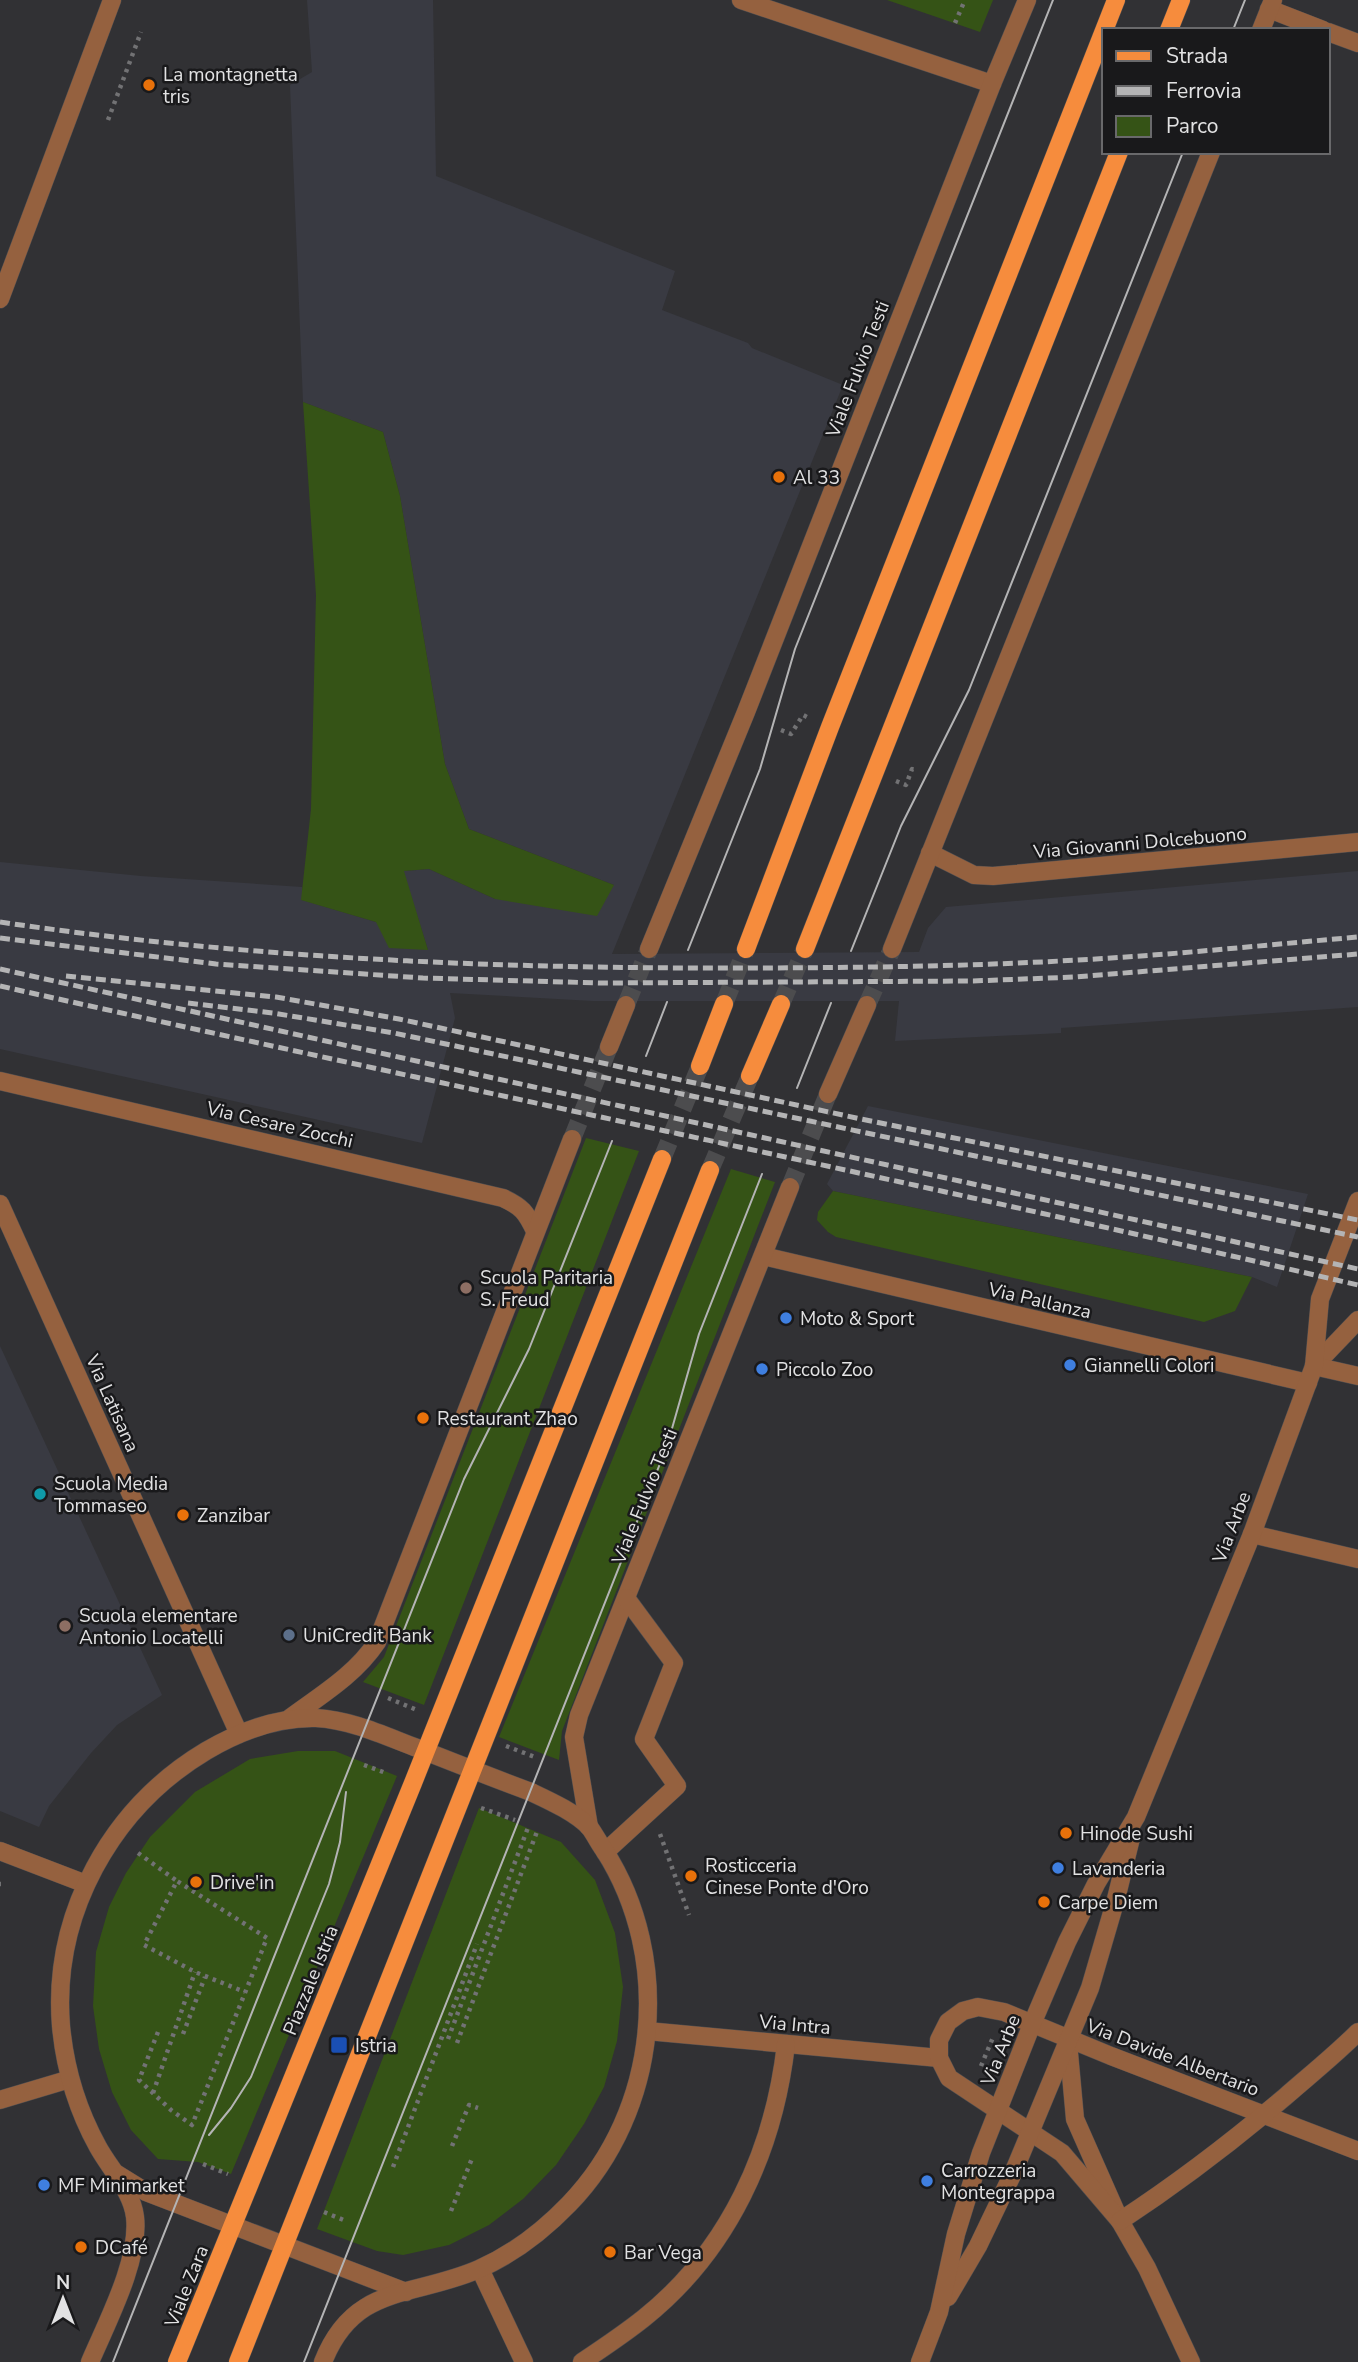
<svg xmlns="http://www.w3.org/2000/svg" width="1358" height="2362" font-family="'Nunito Sans',sans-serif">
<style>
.built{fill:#393a42}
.green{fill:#355316}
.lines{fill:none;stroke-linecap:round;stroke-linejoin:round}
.minor-tunnel{stroke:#4c4c4e;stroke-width:18;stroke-dasharray:18 9;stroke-linecap:butt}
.major-tunnel{stroke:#4c4c4e;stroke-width:18;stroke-dasharray:18 9;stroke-linecap:butt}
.minor-casing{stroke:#4d4d50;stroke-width:19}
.major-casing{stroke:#4d4d50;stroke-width:19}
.path{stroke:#727274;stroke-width:4.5;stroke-dasharray:3.5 5;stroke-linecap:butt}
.minor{stroke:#95613f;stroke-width:18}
.major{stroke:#f68c3d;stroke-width:18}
.tram{stroke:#b4b4b5;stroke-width:2}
.rail{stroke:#b4b4b5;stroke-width:5;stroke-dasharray:10 5;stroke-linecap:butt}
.food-dot{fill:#e8710a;stroke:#19191b;stroke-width:2.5}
.education-dot{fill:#8d6e63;stroke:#19191b;stroke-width:2.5}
.shop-dot{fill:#3f7fe0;stroke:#19191b;stroke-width:2.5}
.culture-dot{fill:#0f9aa8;stroke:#19191b;stroke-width:2.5}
.service-dot{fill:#5c6f8a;stroke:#19191b;stroke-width:2.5}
.transit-dot{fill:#1a4fb4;stroke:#19191b;stroke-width:2.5}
.labels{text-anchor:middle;stroke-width:5;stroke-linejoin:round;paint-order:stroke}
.poi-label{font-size:19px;fill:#e2e2e3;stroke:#19191b;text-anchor:start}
.street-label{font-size:19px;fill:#e2e2e3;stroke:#19191b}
</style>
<rect width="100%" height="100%" fill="#313134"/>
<g class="built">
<path d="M307 0H433L436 176 675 271 662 310 748 343 752 348 843 385 612 954 919 952 928 928 946 907 1358 871V1007L1061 1028V1033L895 1041 899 1001H593L450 993 455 1018 422 1143 0 1049V862L141 876 302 887V900L376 922 428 950 403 871 429 869 495 899 614 885 469 829 445 764 400 496 383 432 303 402 290 85 312 72Z"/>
<path d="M868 1106 1308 1194 1277 1287 1252 1277 833 1191 827 1184Z"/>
<path d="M0 1346 162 1695 117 1725 91 1753 49 1806 39 1827 0 1811Z"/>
</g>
<g class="green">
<path d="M887 0H993L980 32Z"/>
<path d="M303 402 383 432 400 496 445 764 469 829 614 885 597 916 495 899 429 869 404 871 428 950 389 948 376 922 301 900 311 809 316 595Z"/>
<path d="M586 1138 639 1151 424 1705 363 1682 384 1657Z"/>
<path d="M731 1169 775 1182 562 1731 559 1760 499 1737Z"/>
<path d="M833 1191 1252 1277 1235 1311 1204 1322 836 1237 828 1232 817 1220 818 1212Z"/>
<path d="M298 1751H335L397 1776 231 2174 198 2162 158 2159 131 2130 112 2092 99 2049 93 2006 96 1952 109 1907 126 1873 150 1837 195 1792 250 1759Z"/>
<path d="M479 1808 561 1842 595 1880 615 1933 623 1987 617 2041 604 2087 584 2124 556 2165 523 2199 489 2225 449 2245 403 2255 377 2251 317 2229Z"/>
</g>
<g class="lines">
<g class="minor-tunnel">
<path d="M626 1005 649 949"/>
<path d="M867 1005 892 949"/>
<path d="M572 1139 609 1047"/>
<path d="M790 1187 828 1094"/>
</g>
<g class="major-tunnel">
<path d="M724 1004 746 949"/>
<path d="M781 1004 805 949"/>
<path d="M662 1159 700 1066"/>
<path d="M710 1170 750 1076"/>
</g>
<defs>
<g id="minor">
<path d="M741 0 992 84"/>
<path d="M1269 9 1323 30"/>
<path d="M1261 30 1273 0"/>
<path d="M1328 32 1358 43"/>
<path d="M0 299 112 0"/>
<path d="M930 853 974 875 993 876 1358 842"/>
<path d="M649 949 746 712 992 84 1027 0"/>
<path d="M892 949 1211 152"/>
<path d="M609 1047 626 1005"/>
<path d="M0 1081 503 1198C522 1207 526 1212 535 1231"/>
<path d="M828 1094 867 1005"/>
<path d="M0 1204 239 1734"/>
<path d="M763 1256 1308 1383"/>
<path d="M1314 1366 1358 1320"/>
<path d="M1314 1366 1358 1376"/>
<path d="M1252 1534 1358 1559"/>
<path d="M290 1718C321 1695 355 1675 377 1642L572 1139"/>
<path d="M589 1827 574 1737 579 1715 790 1187"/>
<path d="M0 1851 86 1884"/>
<path d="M605 1852 677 1786 644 1739 674 1663 626 1598"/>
<path d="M647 2031 939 2058"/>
<path d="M1068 2042 1075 2119 1120 2221 1147 2268 1191 2362"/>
<path d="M0 2100 70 2079"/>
<path d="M117 2174 146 2192 406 2292"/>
<path d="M1120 2221 1062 2153 949 2078 939 2058V2040L948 2022 963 2011 978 2007 1004 2012 1111 2056 1358 2151"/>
<path d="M1120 2221C1178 2183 1233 2141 1286 2096 1310 2075 1335 2055 1358 2032"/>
<path d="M480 2269 524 2362"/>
<path d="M948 2297 978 2246 1014 2171 1090 1988 1116 1899 1132 1834"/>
<path d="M90 2362C107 2322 140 2260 135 2217 132 2191 110 2169 98 2147 77 2109 65 2069 61 2026 52 1914 111 1808 206 1751 240 1731 277 1717 316 1718 352 1720 385 1736 417 1748 455 1763 493 1778 531 1792 548 1800 577 1813 590 1828 595 1835 599 1843 604 1850 674 1959 659 2111 569 2204 543 2231 513 2254 479 2269 413 2298 354 2283 323 2362"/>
<path d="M582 2362C603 2348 624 2334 644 2318 729 2250 774 2150 786 2044"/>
<path d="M920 2362 939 2312 956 2234 981 2153 1032 2024 1067 1942 1096 1884 1136 1817 1252 1534 1314 1366 1320 1299 1358 1201"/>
</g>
<g id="major">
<path d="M1169 30 1181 0"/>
<path d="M746 949 830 727 1116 0"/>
<path d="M805 949 1119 152"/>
<path d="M700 1066 724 1004"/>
<path d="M750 1076 781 1004"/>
<path d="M177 2362 413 1783 662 1159"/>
<path d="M238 2362 710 1170"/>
</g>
</defs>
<use href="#minor" class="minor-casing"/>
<use href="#major" class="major-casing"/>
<g class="path">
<path d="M955 23 965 0"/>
<path d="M108 120 141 32"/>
<path d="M781 730 791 734 803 715 807 717"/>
<path d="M896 781 906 785 912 769 917 772"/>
<path d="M388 1698 417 1710"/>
<path d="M506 1746 535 1757"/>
<path d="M364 1765 386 1773"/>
<path d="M481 1808 515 1820"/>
<path d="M660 1834 689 1915"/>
<path d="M138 1853 177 1881"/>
<path d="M0 1884H1"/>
<path d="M158 2032 139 2080 171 2110 192 2125 267 1938 177 1881 144 1945 195 1972 245 1992"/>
<path d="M183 2034 205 1977"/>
<path d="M448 2039 529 1825"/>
<path d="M457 2043 538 1829"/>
<path d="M981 2066 994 2035"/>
<path d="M153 2093 195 1972"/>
<path d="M452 2146 469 2105 478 2108"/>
<path d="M203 2164 228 2174"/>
<path d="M393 2167 477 1944"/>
<path d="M451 2211 473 2156"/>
<path d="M324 2212 346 2221"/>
</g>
<use href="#minor" class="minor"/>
<use href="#major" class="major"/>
<g class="tram">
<path d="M1233 30 1245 0"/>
<path d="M688 950 760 769 795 649 1053 0"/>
<path d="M851 951 901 826 969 690 1183 152"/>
<path d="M646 1056 667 1002"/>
<path d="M797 1088 831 1003"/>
<path d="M209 2135 231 2108 251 2077 329 1884 340 1842 346 1792"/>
<path d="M113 2362 464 1479 529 1349 612 1141"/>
<path d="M304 2362 667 1446 699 1334 762 1174"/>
</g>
<g class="rail">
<path d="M0 922C237 957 477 968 716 968 837 968 958 967 1078 960 1172 955 1265 945 1358 937"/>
<path d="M0 938 216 964 423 978 600 983 973 981 1075 977 1358 954"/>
<path d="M0 969 1358 1269"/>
<path d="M66 976 276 997 399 1019 861 1119 1358 1220"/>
<path d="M0 986C452 1087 907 1180 1358 1285"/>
<path d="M188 1003 273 1013 394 1033 1358 1237"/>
</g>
</g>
<g class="food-dot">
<circle cx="149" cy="85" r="7"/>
<circle cx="779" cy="477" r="7"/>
<circle cx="423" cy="1418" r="7"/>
<circle cx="183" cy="1515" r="7"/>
<circle cx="1066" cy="1833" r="7"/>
<circle cx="691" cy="1876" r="7"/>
<circle cx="196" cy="1882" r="7"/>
<circle cx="1044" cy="1902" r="7"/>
<circle cx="81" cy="2247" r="7"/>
<circle cx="610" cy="2252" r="7"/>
</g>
<g class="education-dot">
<circle cx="466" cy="1288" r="7"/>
<circle cx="65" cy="1626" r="7"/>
</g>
<g class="shop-dot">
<circle cx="786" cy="1318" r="7"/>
<circle cx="1070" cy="1365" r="7"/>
<circle cx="762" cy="1369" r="7"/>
<circle cx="1058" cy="1868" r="7"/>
<circle cx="927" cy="2181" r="7"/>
<circle cx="44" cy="2185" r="7"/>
</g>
<circle class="culture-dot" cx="40" cy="1494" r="7"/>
<circle class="service-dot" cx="289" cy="1635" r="7"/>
<rect class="transit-dot" x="330" y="2036" width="18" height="18" rx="3.5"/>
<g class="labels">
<g class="poi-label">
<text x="163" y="81">La montagnetta<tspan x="163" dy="22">tris</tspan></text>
<text x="793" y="484">Al 33</text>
<text x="480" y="1284">Scuola Paritaria<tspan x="480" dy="22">S. Freud</tspan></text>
<text x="800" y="1325">Moto &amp; Sport</text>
<text x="1084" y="1372">Giannelli Colori</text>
<text x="776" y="1376">Piccolo Zoo</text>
<text x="437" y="1425">Restaurant Zhao</text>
<text x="54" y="1490">Scuola Media<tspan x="54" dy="22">Tommaseo</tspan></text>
<text x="197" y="1522">Zanzibar</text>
<text x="79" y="1622">Scuola elementare<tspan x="79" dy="22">Antonio Locatelli</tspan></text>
<text x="303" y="1642">UniCredit Bank</text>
<text x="1080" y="1840">Hinode Sushi</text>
<text x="705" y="1872">Rosticceria<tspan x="705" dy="22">Cinese Ponte d'Oro</tspan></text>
<text x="1072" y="1875">Lavanderia</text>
<text x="210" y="1889">Drive'in</text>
<text x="1058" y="1909">Carpe Diem</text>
<text x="355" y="2052">Istria</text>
<text x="941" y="2177">Carrozzeria<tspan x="941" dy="22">Montegrappa</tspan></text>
<text x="58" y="2192">MF Minimarket</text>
<text x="95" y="2254">DCafé</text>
<text x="624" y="2259">Bar Vega</text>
</g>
<g class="street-label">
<text transform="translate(857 369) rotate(-69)" y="7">Viale Fulvio Testi</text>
<text transform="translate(1140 842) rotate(-5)" y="7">Via Giovanni Dolcebuono</text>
<text transform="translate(280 1124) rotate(13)" y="7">Via Cesare Zocchi</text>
<text transform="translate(1040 1300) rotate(13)" y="7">Via Pallanza</text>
<text transform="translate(113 1403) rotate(66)" y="7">Via Latisana</text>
<text transform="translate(644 1496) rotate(-68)" y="7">Viale Fulvio Testi</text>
<text transform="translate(1231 1527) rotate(-69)" y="7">Via Arbe</text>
<text transform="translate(310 1980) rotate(-68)" y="7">Piazzale Istria</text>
<text transform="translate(795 2024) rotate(5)" y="7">Via Intra</text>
<text transform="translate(1000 2050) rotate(-68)" y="7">Via Arbe</text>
<text transform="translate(1173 2057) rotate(21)" y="7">Via Davide Albertario</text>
<text transform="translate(186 2286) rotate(-68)" y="7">Viale Zara</text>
</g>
</g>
<rect x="1102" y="28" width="228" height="126" fill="#19191b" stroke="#69696b" stroke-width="2"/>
<rect x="1116" y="51" width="35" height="10" fill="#f68c3d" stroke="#69696b" stroke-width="2"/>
<text x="1166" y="63" font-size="21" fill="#e2e2e3">Strada</text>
<rect x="1116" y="86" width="35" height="10" fill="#b4b4b5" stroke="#69696b" stroke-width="2"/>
<text x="1166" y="98" font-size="21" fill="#e2e2e3">Ferrovia</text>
<rect x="1116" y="116" width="35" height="21" fill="#355316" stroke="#69696b" stroke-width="2"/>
<text x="1166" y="133" font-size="21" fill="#e2e2e3">Parco</text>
<g transform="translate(63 2299)" stroke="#19191b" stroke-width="5" paint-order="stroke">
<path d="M0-5L12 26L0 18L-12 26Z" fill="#e2e2e3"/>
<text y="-10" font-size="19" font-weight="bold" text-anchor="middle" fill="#e2e2e3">N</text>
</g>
</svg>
